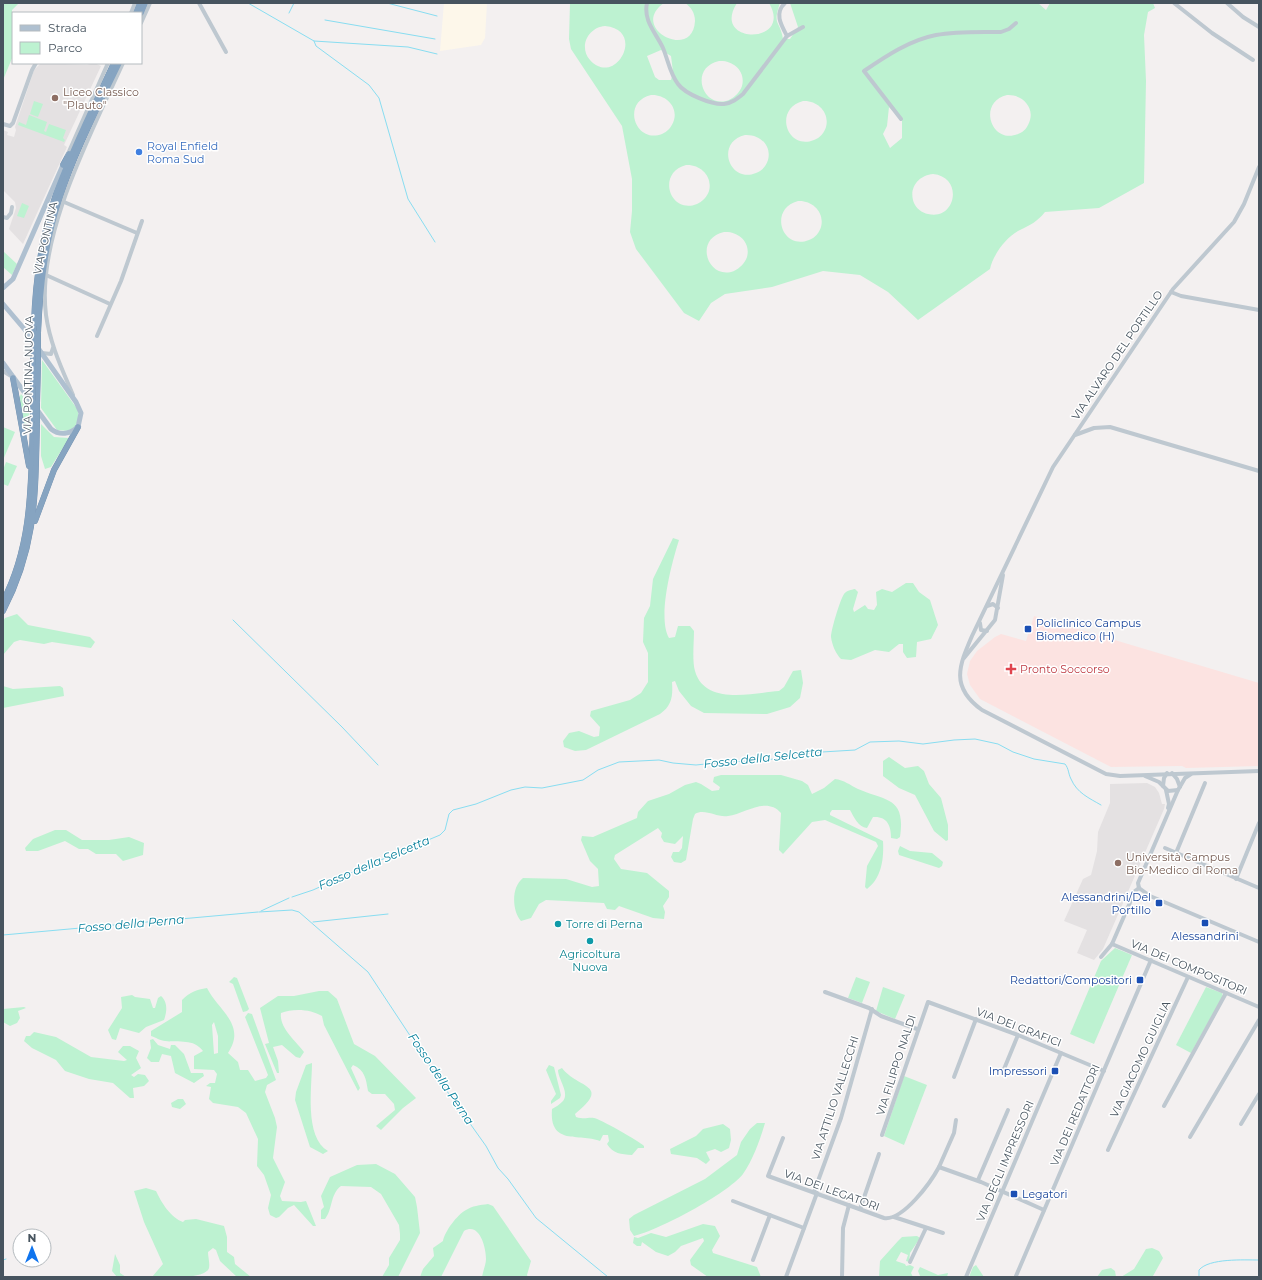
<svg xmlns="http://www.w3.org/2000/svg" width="1262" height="1280" font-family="Montserrat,sans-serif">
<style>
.commercial{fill:#fdf7ea}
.education{fill:#e4e1e2}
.medical{fill:#fce3e1}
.green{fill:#bdf2d1;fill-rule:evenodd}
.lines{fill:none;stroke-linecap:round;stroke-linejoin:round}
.stream{stroke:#88ddf1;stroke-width:1}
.highway-casing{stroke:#718fad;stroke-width:6}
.minor{stroke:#bec8d0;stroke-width:4}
.major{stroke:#afc0d0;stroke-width:5}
.highway{stroke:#86a4c1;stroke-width:5.5}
.highway-bridge-casing{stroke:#718fad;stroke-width:6;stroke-linecap:butt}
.highway-bridge{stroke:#86a4c1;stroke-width:5.5}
.education-dot{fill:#8d6e63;stroke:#fff;stroke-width:1.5}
.shop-dot{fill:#3f7fe0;stroke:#fff;stroke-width:1.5}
.transit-dot{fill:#1a4fb4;stroke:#fff;stroke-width:1.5}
.health-dot{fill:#e0444e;stroke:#fff;stroke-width:1.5}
.culture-dot{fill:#0f9aa8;stroke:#fff;stroke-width:1.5}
.labels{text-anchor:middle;stroke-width:3;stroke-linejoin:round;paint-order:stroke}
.education-label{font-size:11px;fill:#785e54;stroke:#fff;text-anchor:start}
.shop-label{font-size:11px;fill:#366cbe;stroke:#fff;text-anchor:start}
.street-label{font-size:11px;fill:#47545f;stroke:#fff}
.transit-label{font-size:11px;fill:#164399;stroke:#fff;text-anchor:end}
.health-label{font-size:11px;fill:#be3a42;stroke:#fff;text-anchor:start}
.culture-label{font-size:11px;fill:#0d838f;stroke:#fff;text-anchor:start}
.water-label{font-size:12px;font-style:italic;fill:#07809c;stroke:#fff}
</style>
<rect width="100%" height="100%" fill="#f3f0f0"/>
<path class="commercial" d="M444 3H487L485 38 481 45 440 51Z"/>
<g class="education">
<path d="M41 63 87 65 94 63 101 66 64 145 67 147 23 244 9 229 16 208 15 202 3 190V130L8 132 7 135 14 137 16 130 15 127 34 70Z"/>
<path d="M1147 783 1155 787 1159 793 1162 804H1165L1164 809 1103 949 1094 960 1077 953 1087 930 1064 921 1083 879 1091 875 1097 851 1098 832 1110 803V784Z"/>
</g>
<path class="medical" d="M1034 616 1259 683V766L1186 768 1182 766 1111 767 980 699 970 685 967 674 970 661 977 651 995 637 1001 634 1026 641Z"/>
<g class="green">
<path d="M3 3H19L12 10 13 56 3 80Z"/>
<path d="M570 3H664C628 28 693 62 695 21 695 13 691 7 685 3H737C710 45 794 45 769 3H780C772 26 780 20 783 39H790L798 27 790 3H1038L1046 10 1050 3H1153L1155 8 1148 12 1144 35 1146 81 1144 183 1099 208 1045 212C1037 222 1030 225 1020 230 1006 237 993 255 990 269L918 320 888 292 860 275 823 271 772 287 725 294 711 303 699 321 684 313 636 249 630 232 632 211V179L622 126 571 49 569 39ZM605 26C647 30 615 88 590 60 578 46 589 27 605 26ZM661 50 671 56 673 72 671 80H659L655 77 647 56ZM719 61C733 60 746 71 742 86 740 92 735 97 729 100 703 110 688 68 719 61ZM651 95C665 94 678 106 674 120 672 127 667 132 662 134 635 144 621 102 651 95ZM1007 95C1021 94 1034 106 1030 120 1028 127 1024 132 1018 134 991 145 977 102 1007 95ZM803 101C817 100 830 112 826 127 824 133 820 138 814 140 787 151 773 109 803 101ZM889 107 902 120V138L890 148 883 134 887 126ZM745 135C759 134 772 145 768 160 766 166 762 171 756 173 729 184 715 142 745 135ZM686 165C700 164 713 176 709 191 707 197 702 202 697 204 670 215 656 173 686 165ZM933 174C964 177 956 221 928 214 922 213 916 208 914 203 908 188 919 175 933 174ZM798 201C812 200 825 212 821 227 819 233 815 238 809 240 782 251 768 209 798 201ZM724 232C738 231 751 242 747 257 745 263 740 268 734 271 708 281 693 239 724 232Z"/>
<path d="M34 101 43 104 38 117 30 114Z"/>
<path d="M29 115 47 122 44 131 46 132 49 124 66 130 63 138 65 140 64 142 18 125 19 122 26 125Z"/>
<path d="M22 203 29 206 24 218 17 216Z"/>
<path d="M3 251 17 264 12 275 3 267Z"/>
<path d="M42 360 78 410C79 420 78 424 70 431L57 430 41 408Z"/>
<path d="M21 394 29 404 30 429 28 431 24 423 19 398Z"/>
<path d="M41 424 54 437 69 438 51 467 45 469 41 456Z"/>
<path d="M3 427 15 432 3 460Z"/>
<path d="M6 462 17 466 8 486 3 484V470Z"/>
<path d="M673 538 679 540C672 562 657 617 669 638L675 637 678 626H690L694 631C694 642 692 661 695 671 705 706 753 693 779 691L784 687 793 671 801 670 803 683 800 698 790 707 767 714 704 713 691 706 679 691 675 681 672 682C673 696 672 706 660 714L586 750 575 751 564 747 563 741 569 733 579 731 594 737 599 736 600 727 590 716 591 711 630 700 641 693 648 682V653L643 642 644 618 650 606 653 579Z"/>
<path d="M906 583H913L919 592 930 600 938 625 931 639 917 642 916 657 907 658 903 652V644H899L889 652 875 650 851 660 841 659C836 654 832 645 831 637 831 630 840 600 844 594 847 590 851 590 855 589L858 592 853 609 854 612 865 605 868 609 874 610 877 605 876 592 882 589 892 592Z"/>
<path d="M17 614 28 625 90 637 95 642 91 648 52 642 44 644 20 640 14 642 3 655V621L5 618Z"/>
<path d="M3 686 13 689 60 686 63 688 64 696 3 708Z"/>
<path d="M889 757 905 768 918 766 924 771 929 784 941 798 948 825V840L946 841 934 831 915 795 899 788 883 776V761Z"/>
<path d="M721 775H781L802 781 808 785 812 794 824 788 835 779C844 780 850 785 858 789 886 801 906 797 900 837L897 839 891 838C891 825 887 816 873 817L867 828C858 827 854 817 850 810H832L830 813V815L883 841C884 858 882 878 867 889L865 887 867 866 878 846 876 842 825 820 812 822 783 854 779 850 781 813C766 796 745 814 728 816 717 818 705 808 695 814L693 819 686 860 681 863 674 862 671 857 673 852H679L682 848 683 836 675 844 664 842 661 837 662 833 658 828 615 855 614 859 621 869 647 873 669 891V897L663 906 665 912 664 919 653 918 619 906 615 910 607 909 604 903 546 900 539 904 531 918 521 921C512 911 511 887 523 878L566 879 592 887 599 886 598 869 590 861 581 840 582 836 593 837 637 818 638 812 648 801 669 794 685 785 696 782 701 784 712 791 719 790 720 787 713 782 714 777Z"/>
<path d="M55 830H66L82 840H109L129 837 144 843 143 855 123 861 116 854H96L88 849H79L65 841 38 851H26L25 848 33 839Z"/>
<path d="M900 846 910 851 932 853 943 862 942 866 939 868 899 855 898 851Z"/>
<path d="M1115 948 1132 955 1094 1044 1070 1034 1101 961Z"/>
<path d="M234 977 237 978 249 1009 247 1011 243 1012 233 984 229 982Z"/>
<path d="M856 977 870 982 862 1003 848 998Z"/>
<path d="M883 987 905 995 895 1019 876 1011Z"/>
<path d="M1206 987 1222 993 1223 996 1191 1053 1176 1045Z"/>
<path d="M207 988C218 1010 247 1025 228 1053L238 1062 240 1070H248L255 1081 266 1078 268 1075 245 1017 248 1013 252 1014 276 1080 267 1085 265 1092 275 1118 277 1127 273 1158 285 1182 280 1196 282 1201 301 1202 306 1201 316 1226H313L294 1205 288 1208 279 1217 276 1218 270 1215 268 1208 271 1195 264 1175 257 1166 258 1139 246 1113 238 1107 213 1103 209 1099 211 1087 206 1086 210 1083H215L217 1074 214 1070 194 1069V1056L203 1051C193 1038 180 1043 165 1041 161 1041 155 1037 151 1036V1031L182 1012V1000C190 992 196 990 207 988ZM214 1022 218 1036V1053L214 1054 212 1025Z"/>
<path d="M319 991H328L337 999 354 1044 375 1056 416 1098 403 1108 381 1130 376 1126 395 1110 394 1104 385 1094H372L368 1091C366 1079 365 1070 353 1065L351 1068 360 1088 358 1091 324 1025 322 1016C311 1009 293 1008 281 1013 279 1028 296 1041 304 1052L300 1058 296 1057 282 1045 273 1047 278 1061 279 1073H277L265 1044 269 1043 260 1008 278 996H294Z"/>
<path d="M132 995 135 997 150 999 153 1008H155L158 998 161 996C168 1002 167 1012 164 1020L146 1027 139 1033 120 1028 116 1040 112 1039 108 1030 122 1008 121 997Z"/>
<path d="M24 1007 26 1008 18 1011 20 1018 17 1023 10 1026 3 1022V1009Z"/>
<path d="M34 1032 56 1037 91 1057 124 1061 127 1060 118 1052 123 1046H130L139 1051 136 1058 141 1068 131 1075 134 1077 138 1074 145 1075 149 1081 144 1086 133 1088 134 1098H130L113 1083 89 1079 65 1071 56 1060 32 1048 24 1041 26 1036H30Z"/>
<path d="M153 1039 158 1045 170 1049 171 1045H175L184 1054 191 1073H203L204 1076 194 1083 175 1073 171 1056 162 1054 159 1062H151L147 1058 151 1048 150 1040Z"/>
<path d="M312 1063C312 1087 304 1137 328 1151L323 1154 310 1147 295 1100 296 1092 306 1065Z"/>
<path d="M549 1065 554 1067 561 1095 560 1098 551 1104V1101L556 1094 546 1070Z"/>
<path d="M562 1068C578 1089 612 1084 575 1114L576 1117C586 1120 587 1117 594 1118 598 1118 641 1142 644 1146V1148H638L632 1155C621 1154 613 1154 607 1144L609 1141 608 1135H603L600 1141C579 1133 549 1146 552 1109 556 1107 560 1104 563 1101 570 1093 558 1079 558 1070Z"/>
<path d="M904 1076 927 1085 904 1145 884 1136Z"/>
<path d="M178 1099H183L186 1104 180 1109 172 1107 171 1103Z"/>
<path d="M757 1123H765C760 1140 753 1160 743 1174 727 1194 659 1230 634 1236L630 1230 629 1219 634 1215 705 1179 737 1155 741 1142 750 1129Z"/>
<path d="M723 1124 730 1129 731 1140 729 1148 721 1152 715 1149 706 1152 710 1160 706 1164 697 1158 671 1154 670 1149 696 1136 703 1129Z"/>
<path d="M376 1164 395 1174 415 1197 417 1207 420 1233 398 1277H382L389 1265V1258L400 1240V1234L399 1225 381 1194 371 1187 341 1186C330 1194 333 1209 325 1219H321V1210L324 1207 321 1196 330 1177 357 1165Z"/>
<path d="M146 1188 156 1191C161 1202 171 1218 183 1222L185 1220 196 1219 224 1226 227 1237V1252L234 1257 235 1264 251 1277H237L220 1261 216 1250 213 1248 208 1252C208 1257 210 1263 209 1268 205 1280 164 1277 152 1277L163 1264 144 1222 134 1191Z"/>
<path d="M488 1204 493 1206 531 1261 527 1275 528 1277H482C483 1271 486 1264 486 1259 486 1246 479 1222 464 1231L441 1277H420L423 1269 434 1256 433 1248 443 1241C445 1231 457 1215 466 1210 472 1206 480 1205 488 1204Z"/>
<path d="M703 1224 715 1226 720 1236 712 1250 713 1253 757 1267 761 1277H708L691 1265 690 1260 704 1241 703 1238 681 1246 675 1252 668 1256 656 1252 642 1242 641 1246H637L633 1243 634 1237 638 1238 651 1233 666 1237Z"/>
<path d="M917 1236 920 1238 910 1253 909 1262 906 1261 908 1255 901 1252 896 1261 905 1264 906 1266 910 1265 914 1267 911 1273 913 1277H879L880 1261 898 1241 902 1237Z"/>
<path d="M1152 1248 1159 1251 1163 1258 1153 1276 1121 1277 1134 1269 1146 1249Z"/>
<path d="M115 1254 120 1265V1273L126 1277H117L112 1271Z"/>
<path d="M976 1265 984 1277H969L973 1267Z"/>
<path d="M920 1267 938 1275 948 1273 947 1277H918L920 1276 918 1271Z"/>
<path d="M1111 1268 1115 1271 1116 1277H1097L1102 1270Z"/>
</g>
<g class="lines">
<g class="stream">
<path d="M248 3 314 41 408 47 437 54"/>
<path d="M387 3 437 16"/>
<path d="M289 13 294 3"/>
<path d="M325 20 435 39"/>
<path d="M314 41 316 46 369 85 379 98 408 199 435 242"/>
<path d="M233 620 342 727 378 765"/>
<path d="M292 897 313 890 364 867 440 835 445 830 449 814 453 810 476 804 511 790 525 787 542 788 583 780 598 770 619 762 659 760 673 763 696 765 724 762 752 761 774 759 789 754 855 750 870 742 899 741 923 744 954 740 975 739 998 744 1013 752 1034 759 1065 764C1069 769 1068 773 1071 779 1077 793 1089 798 1101 805"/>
<path d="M261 911 289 898"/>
<path d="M259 912 292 910 299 912 368 972 444 1087 486 1146 498 1168 508 1179 536 1218 608 1277"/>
<path d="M313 922 388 914"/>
<path d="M3 935 258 912"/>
<path d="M3 1260 6 1259"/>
<path d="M1199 1277V1270C1209 1258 1244 1260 1259 1260"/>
</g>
<defs>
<g id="highway">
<path d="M136 13 140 3"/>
<path d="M141 13 145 3"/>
<path d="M63 165 69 154"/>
<path d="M34 326C35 282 42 236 56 194 72 149 94 106 114 63"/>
<path d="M38 333C40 286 45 242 60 197 75 151 98 107 119 63"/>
<path d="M13 378 29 466"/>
<path d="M33 386V354"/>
<path d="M37 403 38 365"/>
<path d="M35 521 54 470 78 427"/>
<path d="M3 601C33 544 31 481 33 419"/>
<path d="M3 611C37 545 35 495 37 423"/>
</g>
</defs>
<use href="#highway" class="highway-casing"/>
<g class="minor">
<path d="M199 3 226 52"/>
<path d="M647 3C643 21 656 33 663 48 668 60 670 74 678 84 685 94 712 105 724 104 732 103 737 99 743 94L787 36 803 27"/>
<path d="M785 3C774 13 781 25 787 36"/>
<path d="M1174 3 1212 33 1253 60"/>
<path d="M1227 3 1243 17 1259 27"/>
<path d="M131 13 135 3"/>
<path d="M141 23 150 3"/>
<path d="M901 119 864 71C886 56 910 40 936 35 957 31 980 32 1001 32L1009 29 1016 23"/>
<path d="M3 124 10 126 13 123 32 70 36 63"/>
<path d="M67 156 108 63"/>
<path d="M1259 167 1244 204 1234 222 1173 289 1053 467 972 636C959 666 950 687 982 710L1106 774 1120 776 1259 771"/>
<path d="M64 202 137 233"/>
<path d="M3 217 7 218 11 213 12 207"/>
<path d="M46 275 110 304"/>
<path d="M1171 292 1181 296 1259 310"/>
<path d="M97 336 121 281 142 221"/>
<path d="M42 353 51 354 53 348"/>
<path d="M3 371 11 376"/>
<path d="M73 395C62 369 50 344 46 315 36 236 91 134 123 63"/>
<path d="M1075 435 1094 428 1110 427 1259 471"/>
<path d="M987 606 993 604 998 608"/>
<path d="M980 623 981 630 987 631"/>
<path d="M964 658 995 620 1003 575"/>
<path d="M1172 773 1177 779 1180 787"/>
<path d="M1145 776 1159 782 1168 791 1178 790"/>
<path d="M1163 786 1164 778 1167 773"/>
<path d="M1166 790 1169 804 1168 808"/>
<path d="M1165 848 1259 888"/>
<path d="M1176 853 1205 783"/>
<path d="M1236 879 1259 823"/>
<path d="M1139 888 1138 883 1178 790 1185 778 1191 774"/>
<path d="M1139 888 1150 896 1259 942"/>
<path d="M1112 944 1259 1007"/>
<path d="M1101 957 1112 944 1135 891 1139 888"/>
<path d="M825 992 869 1008 881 1016 917 1029"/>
<path d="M1004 1069 1018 1035"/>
<path d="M954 1077 976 1019"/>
<path d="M1164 1106 1226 993"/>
<path d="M1241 1124 1259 1094"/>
<path d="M882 1135 928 1002 1018 1035 1104 1071"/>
<path d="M1190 1137 1259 1020"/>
<path d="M783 1138 768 1176 884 1218C903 1221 931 1182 939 1167L981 1182 1044 1210"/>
<path d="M1108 1150 1188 977"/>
<path d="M939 1167 954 1133 956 1120"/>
<path d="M978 1180 1008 1110"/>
<path d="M814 1192 841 1118 872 1009"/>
<path d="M733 1201 804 1228"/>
<path d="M860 1209 879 1154"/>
<path d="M894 1217 943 1233"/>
<path d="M753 1260 770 1215"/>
<path d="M910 1262 926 1228"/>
<path d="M1016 1276 1151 960"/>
<path d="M786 1277 817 1193"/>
<path d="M842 1277 843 1228 849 1205"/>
<path d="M966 1277 1061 1053"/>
</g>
<g class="major">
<path d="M3 288 13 279 63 165"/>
<path d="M3 304 26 331 76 402 81 413 78 427C70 434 60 436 51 429L3 363"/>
</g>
<use href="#highway" class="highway"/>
<defs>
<g id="highway-bridge">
<path d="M33 354 34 326"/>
<path d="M38 365V333"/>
<path d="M33 419V386"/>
<path d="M37 423V403"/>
</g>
</defs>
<use href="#highway-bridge" class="highway-bridge-casing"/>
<use href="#highway-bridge" class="highway-bridge"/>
</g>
<g class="education-dot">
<circle cx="55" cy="98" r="4"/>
<circle cx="1118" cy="863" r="4"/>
</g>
<circle class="shop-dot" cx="139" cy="152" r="4"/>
<g class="transit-dot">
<rect x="1024" y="625" width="8" height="8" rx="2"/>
<rect x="1155" y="899" width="8" height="8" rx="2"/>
<rect x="1201" y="919" width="8" height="8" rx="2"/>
<rect x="1136" y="976" width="8" height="8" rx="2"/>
<rect x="1051" y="1067" width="8" height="8" rx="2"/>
<rect x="1010" y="1190" width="8" height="8" rx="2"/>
</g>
<path class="health-dot" d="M1009 663h4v4h4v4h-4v4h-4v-4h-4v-4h4z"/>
<g class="culture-dot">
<circle cx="558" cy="924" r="4"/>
<circle cx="590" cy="941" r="4"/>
</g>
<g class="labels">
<g class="education-label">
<text x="63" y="96">Liceo Classico<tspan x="63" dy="13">"Plauto"</tspan></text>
<text x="1126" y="861">Università Campus<tspan x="1126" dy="13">Bio-Medico di Roma</tspan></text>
</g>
<g class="shop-label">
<text x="147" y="150">Royal Enfield<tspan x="147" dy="13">Roma Sud</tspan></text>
</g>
<g class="street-label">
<text transform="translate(45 238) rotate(-77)" y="4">VIA PONTINA</text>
<text transform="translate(1117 355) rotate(-56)" y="4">VIA ALVARO DEL PORTILLO</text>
<text transform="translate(28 375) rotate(-89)" y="4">VIA PONTINA NUOVA</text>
<text transform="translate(1189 967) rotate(23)" y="4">VIA DEI COMPOSITORI</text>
<text transform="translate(1019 1027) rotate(21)" y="4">VIA DEI GRAFICI</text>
<text transform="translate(1140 1059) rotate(-65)" y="4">VIA GIACOMO GUIGLIA</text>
<text transform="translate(896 1065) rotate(-72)" y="4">VIA FILIPPO NALDI</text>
<text transform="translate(835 1098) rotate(-72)" y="4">VIA ATTILIO VALLECCHI</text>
<text transform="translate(1075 1115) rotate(-67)" y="4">VIA DEI REDATTORI</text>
<text transform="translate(1005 1161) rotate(-67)" y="4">VIA DEGLI IMPRESSORI</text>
<text transform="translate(832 1190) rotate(20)" y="4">VIA DEI LEGATORI</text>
</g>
<g class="transit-label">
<text x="1036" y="627" text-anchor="start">Policlinico Campus<tspan x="1036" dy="13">Biomedico (H)</tspan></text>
<text x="1151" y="901">Alessandrini/Del<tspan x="1151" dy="13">Portillo</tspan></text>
<text x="1205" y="940" text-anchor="middle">Alessandrini</text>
<text x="1132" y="984">Redattori/Compositori</text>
<text x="1047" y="1075">Impressori</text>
<text x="1022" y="1198" text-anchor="start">Legatori</text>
</g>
<g class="health-label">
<text x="1020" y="673">Pronto Soccorso</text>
</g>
<g class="culture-label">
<text x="566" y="928">Torre di Perna</text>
<text x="590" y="958" text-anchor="middle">Agricoltura<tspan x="590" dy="13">Nuova</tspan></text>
</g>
<g class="water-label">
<text transform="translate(763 758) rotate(-6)" y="4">Fosso della Selcetta</text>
<text transform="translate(374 863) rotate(-23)" y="4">Fosso della Selcetta</text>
<text transform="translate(131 924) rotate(-5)" y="4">Fosso della Perna</text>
<text transform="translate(441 1079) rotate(56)" y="4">Fosso della Perna</text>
</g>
</g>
<rect width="1262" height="1280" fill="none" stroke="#47545f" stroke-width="8"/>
<rect x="12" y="12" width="130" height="52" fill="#ffffff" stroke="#b5bbbf"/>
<rect x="20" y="25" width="20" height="6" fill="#afc0d0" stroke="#b5bbbf"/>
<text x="48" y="32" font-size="12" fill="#47545f">Strada</text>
<rect x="20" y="42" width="20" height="12" fill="#bdf2d1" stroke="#b5bbbf"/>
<text x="48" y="52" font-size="12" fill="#47545f">Parco</text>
<g transform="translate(32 1248)"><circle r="19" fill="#ffffff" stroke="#b5bbbf"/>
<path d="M0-3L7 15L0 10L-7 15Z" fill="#0f74ee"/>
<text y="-6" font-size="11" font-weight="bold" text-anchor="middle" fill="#47545f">N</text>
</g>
</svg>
